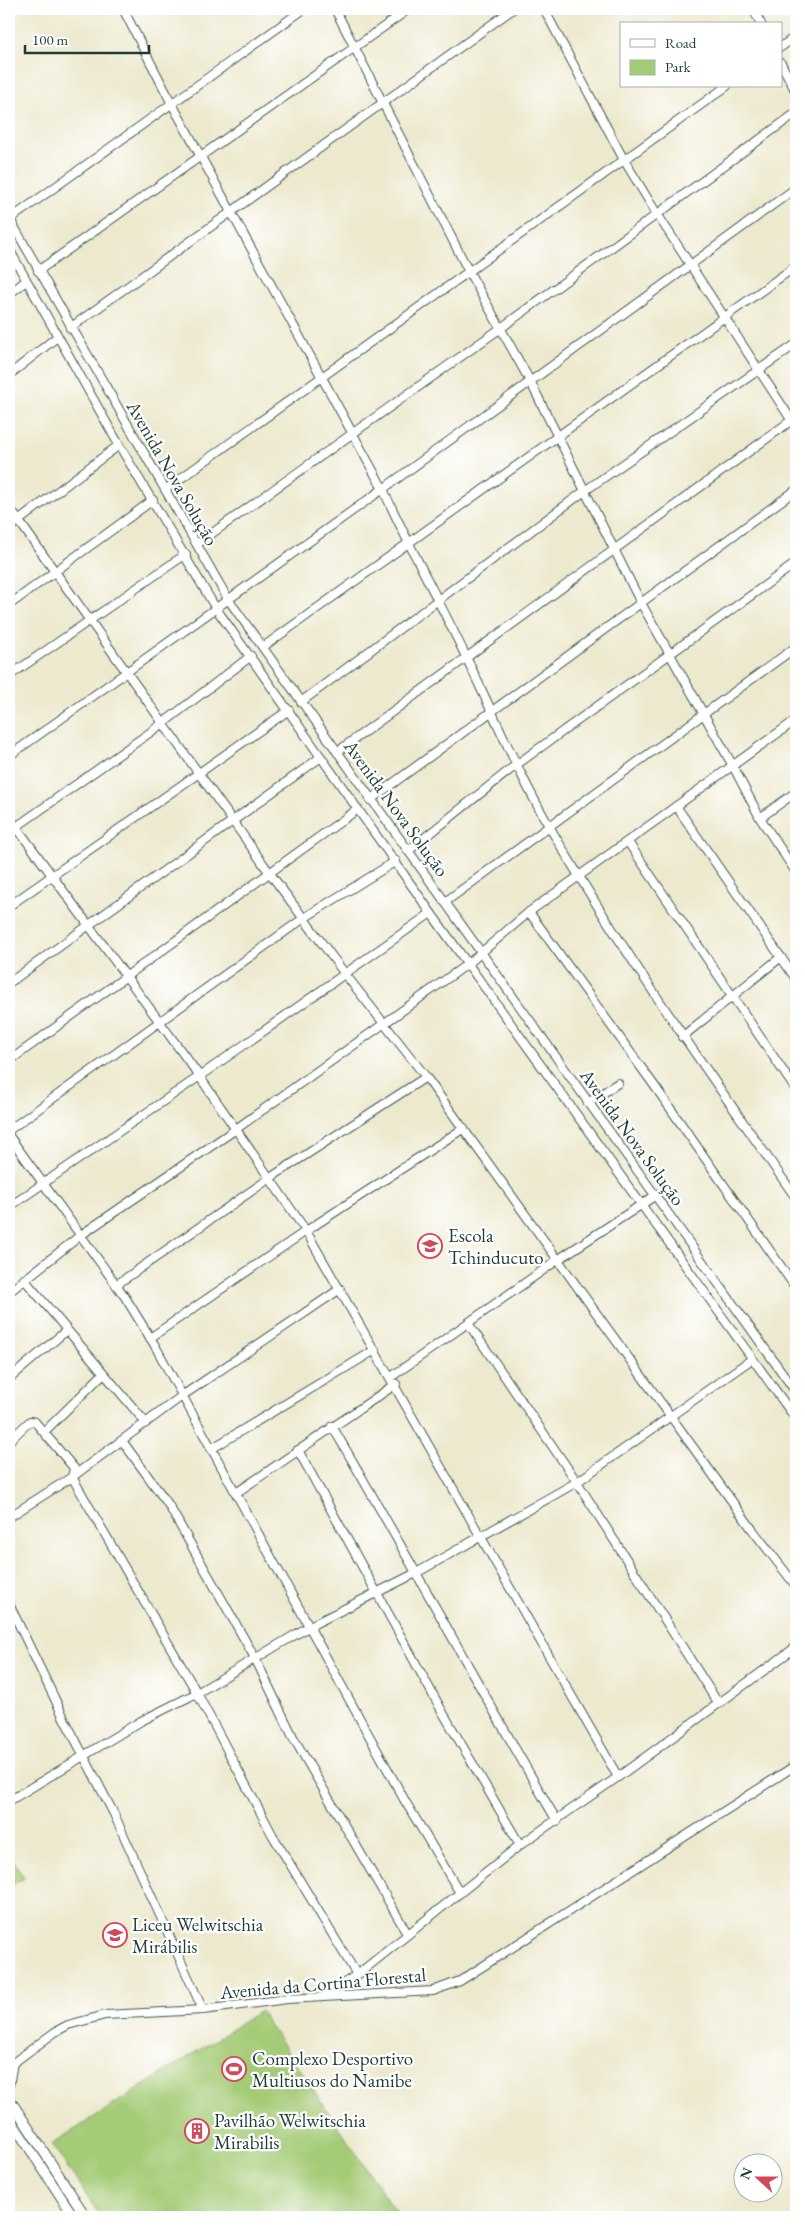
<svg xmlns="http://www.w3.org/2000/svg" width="805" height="2226" font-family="'EB Garamond',serif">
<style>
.green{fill:#a4cb76;stroke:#628455}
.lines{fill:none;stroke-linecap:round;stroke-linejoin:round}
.minor-casing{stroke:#3e574b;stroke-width:10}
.tertiary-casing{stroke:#3e574b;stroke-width:11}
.minor{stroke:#fff;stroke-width:8}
.tertiary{stroke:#fff;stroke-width:9}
.labels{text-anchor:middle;stroke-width:4.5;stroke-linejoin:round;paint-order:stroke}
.street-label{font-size:19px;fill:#1f3d34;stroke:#fff}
.poi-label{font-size:19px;fill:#1f3d34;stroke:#fff;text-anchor:start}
</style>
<rect width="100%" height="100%" fill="#fff"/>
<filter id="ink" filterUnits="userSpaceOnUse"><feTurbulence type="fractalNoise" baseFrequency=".02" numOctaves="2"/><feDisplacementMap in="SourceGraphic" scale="10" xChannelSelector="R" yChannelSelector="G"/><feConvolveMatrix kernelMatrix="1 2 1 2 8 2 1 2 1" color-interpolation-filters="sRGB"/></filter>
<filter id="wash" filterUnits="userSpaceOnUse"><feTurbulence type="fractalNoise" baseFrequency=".0096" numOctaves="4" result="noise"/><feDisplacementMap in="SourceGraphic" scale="20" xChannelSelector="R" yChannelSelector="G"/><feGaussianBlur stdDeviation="1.12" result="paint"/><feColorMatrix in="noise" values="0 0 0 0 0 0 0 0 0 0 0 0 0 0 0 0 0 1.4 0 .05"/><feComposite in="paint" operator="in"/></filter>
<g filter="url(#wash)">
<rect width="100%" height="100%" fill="#ede9cf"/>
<g class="green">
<path d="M9 1853 24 1878 9 1887Z"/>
<path d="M260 2011 399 2217H101L52 2144Z"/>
</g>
</g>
<g filter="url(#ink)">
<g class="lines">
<defs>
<g id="minor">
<path d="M123 9 172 104 383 489C409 547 440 602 467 659 494 715 518 773 549 826 624 955 711 1076 796 1198"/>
<path d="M335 9 469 272 530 381 641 603 733 766 760 818 796 872"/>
<path d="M544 9 624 160 657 214 796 427"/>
<path d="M753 9 761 24"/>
<path d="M781 47 796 36"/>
<path d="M781 63 796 92"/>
<path d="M9 218 228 599 796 1392"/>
<path d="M9 220 304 9"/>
<path d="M9 249 119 445 215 607 431 913 796 1419"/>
<path d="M38 271 409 9"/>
<path d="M9 294 26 281"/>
<path d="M70 328 513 9"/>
<path d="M9 375 57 337"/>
<path d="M166 489 727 86"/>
<path d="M9 507 269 872 345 974 426 1077 752 1529 796 1586"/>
<path d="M9 528 119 445"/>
<path d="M197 544 501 328 796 113"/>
<path d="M9 605 153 500"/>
<path d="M263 647 796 266"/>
<path d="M9 676 186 554"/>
<path d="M301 702 586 490 796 344"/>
<path d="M337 752 796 417"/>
<path d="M9 756 383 489 796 188"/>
<path d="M370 800 796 490"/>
<path d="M676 806 796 979"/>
<path d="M9 817 195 1070 306 1231 618 1777"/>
<path d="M760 818 796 792"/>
<path d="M9 832 162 724 251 656"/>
<path d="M628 842 796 1090"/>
<path d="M408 851 516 765 796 563"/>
<path d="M445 902 796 647"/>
<path d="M9 906 289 710"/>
<path d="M529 912 656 1088 796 1288"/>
<path d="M9 983 321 757"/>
<path d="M682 1037 781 957"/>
<path d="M9 1061 358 809"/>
<path d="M588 1103 618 1083"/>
<path d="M9 1130 304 918 396 861"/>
<path d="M9 1136 125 1297 154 1344 405 1801 460 1893"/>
<path d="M9 1207 200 1076 431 913"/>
<path d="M24 1279 146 1423"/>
<path d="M116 1285 270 1178 426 1077"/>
<path d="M9 1292 81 1235 236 1129 469 963 529 912 796 720"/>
<path d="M468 1323 577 1482 718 1703"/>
<path d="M150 1338 306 1231 464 1128"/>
<path d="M391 1377 559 1259 656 1195"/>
<path d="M9 1379 67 1330"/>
<path d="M332 1426C409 1557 480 1690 557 1821"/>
<path d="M45 1431 103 1374"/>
<path d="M9 1441 30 1421 35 1422 74 1468 72 1477 197 1693 273 1836 357 1975"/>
<path d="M123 1442 168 1504 255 1658 293 1737 407 1933"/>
<path d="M211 1449 375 1350"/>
<path d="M298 1450 442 1711 520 1845"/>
<path d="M236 1493 396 1384"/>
<path d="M9 1517 72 1477 182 1396 340 1289"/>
<path d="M9 1604 65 1720 114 1814 203 2010"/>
<path d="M9 1801 141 1721 197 1693 310 1626 418 1572 577 1482 752 1359"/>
<path d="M325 1995 357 1975 520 1845 618 1777 796 1647"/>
<path d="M9 2066 55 2032 68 2025 105 2015 203 2010 287 1999 433 1991 460 1981 796 1765"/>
</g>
<g id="tertiary">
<path d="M9 2064 12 2065 9 2083"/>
<path d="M9 2098 86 2217"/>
<path d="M9 2117 74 2217"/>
</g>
</defs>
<use href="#minor" class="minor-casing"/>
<use href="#tertiary" class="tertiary-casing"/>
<use href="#minor" class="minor"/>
<use href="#tertiary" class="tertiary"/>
</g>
</g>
<defs>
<symbol id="school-ring" viewBox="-11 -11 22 22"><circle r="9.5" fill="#fff" stroke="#d1495b" stroke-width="1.5"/><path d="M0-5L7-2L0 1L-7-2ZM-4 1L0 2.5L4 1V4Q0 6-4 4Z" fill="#d1495b"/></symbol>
<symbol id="stadium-ring" viewBox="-11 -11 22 22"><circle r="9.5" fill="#fff" stroke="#d1495b" stroke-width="1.5"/><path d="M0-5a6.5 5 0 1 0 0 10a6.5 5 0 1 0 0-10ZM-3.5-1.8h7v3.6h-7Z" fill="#d1495b"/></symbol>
<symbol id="building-ring" viewBox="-11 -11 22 22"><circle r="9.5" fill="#fff" stroke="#d1495b" stroke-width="1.5"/><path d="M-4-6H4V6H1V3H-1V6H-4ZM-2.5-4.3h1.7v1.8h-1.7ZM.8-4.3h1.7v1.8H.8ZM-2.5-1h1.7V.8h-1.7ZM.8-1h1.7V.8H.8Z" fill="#d1495b"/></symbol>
</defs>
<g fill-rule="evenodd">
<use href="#school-ring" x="416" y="1232" width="28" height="28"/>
<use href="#school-ring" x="101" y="1921" width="28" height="28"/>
<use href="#stadium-ring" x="220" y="2055" width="28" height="28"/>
<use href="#building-ring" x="183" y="2117" width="28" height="28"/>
</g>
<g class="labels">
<g class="street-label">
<text transform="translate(173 473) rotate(60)" y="7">Avenida Nova Solução</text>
<text transform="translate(397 808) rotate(54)" y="7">Avenida Nova Solução</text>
<text transform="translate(633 1137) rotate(54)" y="7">Avenida Nova Solução</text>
<text transform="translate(323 1983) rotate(-5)" y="7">Avenida da Cortina Florestal</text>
</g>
<g class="poi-label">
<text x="448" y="1242">Escola<tspan x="448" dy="22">Tchinducuto</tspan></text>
<text x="132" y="1931">Liceu Welwitschia<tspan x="132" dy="22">Mirábilis</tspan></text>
<text x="252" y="2065">Complexo Desportivo<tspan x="252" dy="22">Multiusos do Namibe</tspan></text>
<text x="214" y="2127">Pavilhão Welwitschia<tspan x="214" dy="22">Mirabilis</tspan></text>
</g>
</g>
<rect width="805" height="2226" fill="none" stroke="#fff" stroke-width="30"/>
<rect x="620" y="22" width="162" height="65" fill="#ffffff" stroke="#a5b1ae"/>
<rect x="630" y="39" width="25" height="8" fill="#ffffff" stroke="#a5b1ae"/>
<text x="665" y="48" font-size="15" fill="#1f3d34">Road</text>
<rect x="630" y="60" width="25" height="15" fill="#a4cb76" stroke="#a5b1ae"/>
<text x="665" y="72" font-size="15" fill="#1f3d34">Park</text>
<g transform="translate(758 2178) rotate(291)"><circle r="24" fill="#ffffff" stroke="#a5b1ae"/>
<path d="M0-4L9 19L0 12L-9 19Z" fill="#d1495b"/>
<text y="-8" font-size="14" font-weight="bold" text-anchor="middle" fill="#1f3d34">N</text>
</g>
<path d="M25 45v8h124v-8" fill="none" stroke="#1f3d34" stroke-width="2.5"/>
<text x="32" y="45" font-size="15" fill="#1f3d34" stroke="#ffffff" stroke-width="4" paint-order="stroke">100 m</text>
</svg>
